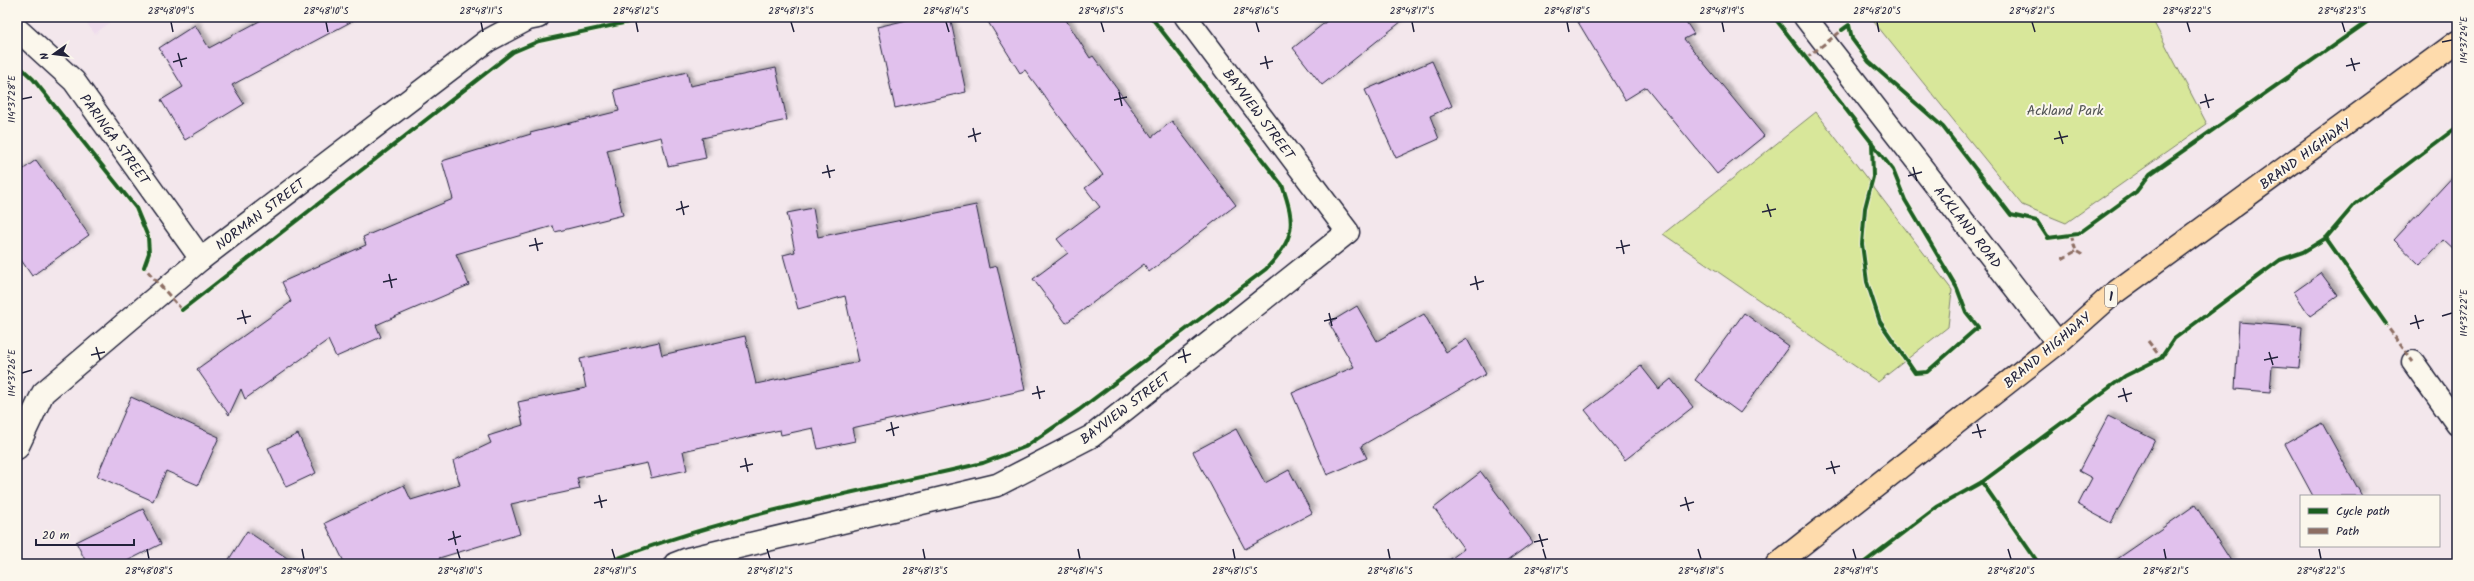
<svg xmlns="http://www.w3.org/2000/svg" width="2474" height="581" font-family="Kalam,sans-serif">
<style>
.built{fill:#eedcec}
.green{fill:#d8e79a;stroke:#7d846a}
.building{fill:#e1c1ed;stroke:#22223b;filter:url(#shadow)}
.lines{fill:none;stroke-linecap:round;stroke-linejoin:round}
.street-casing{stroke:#22223b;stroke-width:25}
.secondary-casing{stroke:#22223b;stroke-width:25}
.highway-casing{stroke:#22223b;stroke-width:25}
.street{stroke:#fbf7ec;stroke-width:22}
.secondary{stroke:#fbf7ec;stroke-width:22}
.highway{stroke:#fedbac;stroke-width:22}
.quiet{stroke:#8d6e63;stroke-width:3;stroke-dasharray:6 3;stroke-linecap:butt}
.cycleway-casing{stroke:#fbf7ec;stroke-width:6}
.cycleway{stroke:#1b5e20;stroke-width:4}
.ticks{fill:none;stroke:#22223b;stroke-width:1.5}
.labels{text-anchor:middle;stroke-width:4;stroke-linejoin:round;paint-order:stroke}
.shield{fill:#fbf7ec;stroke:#636270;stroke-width:1}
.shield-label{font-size:13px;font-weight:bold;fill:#22223b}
.park-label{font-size:14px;fill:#505353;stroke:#fbf7ec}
.street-label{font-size:14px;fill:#22223b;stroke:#fbf7ec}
.neatline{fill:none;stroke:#22223b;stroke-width:1.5}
.ticks-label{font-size:10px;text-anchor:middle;fill:#22223b}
</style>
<defs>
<filter id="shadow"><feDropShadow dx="3.5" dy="-3.5" stdDeviation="2" flood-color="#0004"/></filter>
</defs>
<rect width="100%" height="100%" fill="#f3e7ec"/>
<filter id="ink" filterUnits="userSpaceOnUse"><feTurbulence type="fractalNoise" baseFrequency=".025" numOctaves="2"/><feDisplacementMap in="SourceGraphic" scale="8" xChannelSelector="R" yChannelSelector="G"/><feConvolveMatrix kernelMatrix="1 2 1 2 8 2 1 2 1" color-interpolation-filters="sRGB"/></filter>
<g filter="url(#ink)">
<path class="built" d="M82 17H116L95 34Z"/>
<g class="green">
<path d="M1870 17H2151L2207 124 2066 223 2022 205Z"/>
<path d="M1816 112 1952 290 1948 327 1878 382 1663 234Z"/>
</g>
<g class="building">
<path d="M267 17H360L232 85 244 104 185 140 161 100 183 87 159 48 195 25 209 48Z"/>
<path d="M920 17H950L966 92 895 108 877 27Z"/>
<path d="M985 17H1064L1090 58 1093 56 1152 137 1172 121 1236 205 1149 272 1144 264 1066 323 1033 279 1068 253 1057 239 1100 207 1085 188 1103 175 1025 70 1020 73Z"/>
<path d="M1332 17H1407L1322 85 1293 48Z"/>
<path d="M1575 17H1683L1694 34 1684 39 1764 136 1717 174 1646 87 1625 100Z"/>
<path d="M1432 61 1452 106 1430 116 1439 139 1396 158 1365 90Z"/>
<path d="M776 68 787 120 702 138 706 158 668 166 661 137 607 150 623 215 555 232 553 226 456 254 469 285 376 325 381 337 336 357 328 340 245 399 241 389 229 415 197 369 291 302 282 282 366 245 363 237 453 199 442 161 531 134 530 133 619 111 614 90 687 72 690 86Z"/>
<path d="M36 160 89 235 32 276 17 254V174Z"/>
<path d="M2457 172V253L2443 240 2420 265 2394 240Z"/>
<path d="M976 205 989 268 997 266 1025 390 852 428 855 441 818 449 813 428 781 435 780 430 683 451 687 470 651 478 647 463 577 478 580 489 511 504 520 534 439 558 442 564H345L325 523 404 485 411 500 460 485 453 461 491 443 488 436 523 425 518 402 586 388 580 359 659 342 662 355 745 336 756 384 859 362 845 296 798 309 783 255 795 252 787 213 813 208 818 237Z"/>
<path d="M2321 273 2338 296 2310 316 2294 292Z"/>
<path d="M1357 306 1377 341 1424 314 1446 352 1467 339 1486 374 1361 446 1367 458 1327 475 1292 393 1354 367 1329 323Z"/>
<path d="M1744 313 1789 346 1740 413 1695 380Z"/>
<path d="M2239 322 2302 327 2299 368 2272 366 2270 392 2235 389Z"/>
<path d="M1641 366 1659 389 1671 379 1693 407 1625 460 1585 410Z"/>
<path d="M131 397 219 437 198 485 166 471 153 501 97 476Z"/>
<path d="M2108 416 2155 440 2111 523 2078 505 2092 478 2079 471Z"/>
<path d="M2322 423 2362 496H2313L2285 444Z"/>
<path d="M1236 429 1265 483 1289 470 1312 513 1245 549 1193 452Z"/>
<path d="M298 434 316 473 286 487 268 448Z"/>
<path d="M1481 472 1533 542 1503 564H1444L1464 549 1434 508Z"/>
<path d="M2195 505 2233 564H2110L2161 529Z"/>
<path d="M143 509 161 544 121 564H87L76 542Z"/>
<path d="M247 531 296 564H226Z"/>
</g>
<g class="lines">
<defs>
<g id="street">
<path d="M17 29 74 81 201 259"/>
<path d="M2413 362 2457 424"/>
<path d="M17 448 43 393 201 259 487 41 528 19 538 17"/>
<path d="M675 564 688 559 997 485 1092 436 1348 232 1186 17"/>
</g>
<path id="secondary" d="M1805 17 2058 343"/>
<path id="highway" d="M1777 564 2058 343 2113 294 2457 42"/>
</defs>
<use href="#street" class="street-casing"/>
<use href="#secondary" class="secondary-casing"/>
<use href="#highway" class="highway-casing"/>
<use href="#street" class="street"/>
<use href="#secondary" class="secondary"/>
<use href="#highway" class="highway"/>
<g class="quiet">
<path d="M1806 58 1844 29"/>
<path d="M2071 235 2076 251 2084 256"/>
<path d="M2062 259 2076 251"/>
<path d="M145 264 144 267 182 310 184 308"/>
<path d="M2384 322 2413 362"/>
<path d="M2148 341 2161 358"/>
</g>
<defs>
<g id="cycleway">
<path d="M1774 17 1893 170 1905 200 1957 288 1966 312 1978 327 1927 372 1915 373 1880 322 1867 282 1862 244 1865 208 1873 177 1872 142"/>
<path d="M1842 30 1849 25 1852 39 1869 62 1943 127 2011 215 2037 221 2048 238 2078 234 2136 192 2150 174 2374 17"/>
<path d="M17 64 33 79 136 208 148 237 149 253 144 267"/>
<path d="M2326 238 2386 324"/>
<path d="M182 310 513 52 539 41 652 17"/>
<path d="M1982 482 2039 564"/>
<path d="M603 564C724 515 855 493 983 463L1025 447 1079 410 1266 269C1295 238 1296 225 1282 185L1151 17"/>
<path d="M1862 564 1937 507 1982 482 2125 376 2161 358 2174 339 2280 260 2303 252 2326 238 2355 204 2457 127"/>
</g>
</defs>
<use href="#cycleway" class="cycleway-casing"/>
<use href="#cycleway" class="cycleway"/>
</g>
</g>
<path class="ticks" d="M171 22 173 32M326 22 328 32M481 22 483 32M636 22 638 32M791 22 794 32M946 22 949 32M1101 22 1104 32M1256 22 1259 32M1412 22 1414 32M1567 22 1569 32M1722 22 1724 32M1877 22 1879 32M2032 22 2035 32M2187 22 2190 32M2342 22 2345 32M2442 42 2452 40M178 53 182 67M1265 56 1268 69M2351 58 2355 71M173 62 187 58M1260 64 1273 61M2346 66 2360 63M1119 92 1122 106M2205 94 2209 108M22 99 32 97M1114 100 1127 97M2200 103 2214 99M973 128 976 142M2059 131 2063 144M968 137 981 133M2054 139 2068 136M827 165 830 178M1913 167 1917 181M822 173 835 170M1908 176 1922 172M681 201 684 215M1767 204 1771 217M676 210 689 206M1762 212 1776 209M535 238 538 251M1621 240 1624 254M529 246 543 243M1616 248 1630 245M389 274 392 288M1475 276 1478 290M383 282 397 279M1470 285 1484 281M242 310 246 324M1329 313 1332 326M2415 315 2419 329M2442 316 2452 313M237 319 251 316M1324 321 1337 318M2410 324 2424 320M96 347 100 360M1183 349 1186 363M2269 352 2273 365M91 355 105 352M1178 358 1191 354M2264 360 2278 357M22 373 32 370M1037 386 1040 399M2123 388 2127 402M1032 394 1045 391M2118 397 2132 393M891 422 894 436M1977 424 1981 438M886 431 899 427M1972 433 1986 430M745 458 748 472M1831 461 1835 474M740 467 753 464M1826 469 1840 466M599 495 602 508M1685 497 1689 511M594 503 607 500M1680 506 1694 502M453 531 456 545M1539 534 1543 547M448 540 461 536M1534 542 1548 539M147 549 149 559M302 549 304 559M457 549 460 559M612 549 615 559M767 549 770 559M923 549 925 559M1078 549 1080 559M1233 549 1235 559M1388 549 1390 559M1543 549 1546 559M1698 549 1701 559M1853 549 1856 559M2008 549 2011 559M2164 549 2166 559M2319 549 2321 559"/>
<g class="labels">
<rect class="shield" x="2105" y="285" width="12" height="22" rx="3"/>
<g class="shield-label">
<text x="2111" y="301">1</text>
</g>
<g class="park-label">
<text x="2065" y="115">Ackland Park</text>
</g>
<g class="street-label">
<text transform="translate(1259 114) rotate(53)" y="5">BAYVIEW STREET</text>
<text transform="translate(115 139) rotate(54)" y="5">PARINGA STREET</text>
<text transform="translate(2305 154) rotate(-36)" y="5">BRAND HIGHWAY</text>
<text transform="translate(260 214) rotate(-37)" y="5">NORMAN STREET</text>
<text transform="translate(1968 227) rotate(52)" y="5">ACKLAND ROAD</text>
<text transform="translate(2047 350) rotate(-40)" y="5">BRAND HIGHWAY</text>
<text transform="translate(1125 408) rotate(-37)" y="5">BAYVIEW STREET</text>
</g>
</g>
<rect width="2474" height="581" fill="none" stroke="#fbf7ec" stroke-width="44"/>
<rect x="2300" y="495" width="140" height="52" fill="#fbf7ec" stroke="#a4a2a5"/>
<rect x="2308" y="508" width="20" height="6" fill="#1b5e20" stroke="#a4a2a5"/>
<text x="2336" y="515" font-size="12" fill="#22223b">Cycle path</text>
<rect x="2308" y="528" width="20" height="6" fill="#8d6e63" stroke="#a4a2a5"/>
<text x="2336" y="535" font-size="12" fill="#22223b">Path</text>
<g transform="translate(54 54) rotate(256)" stroke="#fbf7ec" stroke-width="3" paint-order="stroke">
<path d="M0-3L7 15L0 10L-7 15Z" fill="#22223b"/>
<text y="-6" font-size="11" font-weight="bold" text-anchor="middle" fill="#22223b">N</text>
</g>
<path d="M36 539v6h98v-6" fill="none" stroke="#22223b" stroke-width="2"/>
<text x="42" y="539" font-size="12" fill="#22223b" stroke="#fbf7ec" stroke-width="3" paint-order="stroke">20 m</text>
<rect x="22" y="22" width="2430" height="537" class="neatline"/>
<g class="ticks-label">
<text x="171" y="14">28°48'09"S</text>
<text x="326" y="14">28°48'10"S</text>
<text x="481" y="14">28°48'11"S</text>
<text x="636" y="14">28°48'12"S</text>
<text x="791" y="14">28°48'13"S</text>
<text x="946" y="14">28°48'14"S</text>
<text x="1101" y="14">28°48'15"S</text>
<text x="1256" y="14">28°48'16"S</text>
<text x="1412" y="14">28°48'17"S</text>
<text x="1567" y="14">28°48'18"S</text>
<text x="1722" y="14">28°48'19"S</text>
<text x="1877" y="14">28°48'20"S</text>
<text x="2032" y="14">28°48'21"S</text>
<text x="2187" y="14">28°48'22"S</text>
<text x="2342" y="14">28°48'23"S</text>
<text transform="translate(2463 40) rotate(-90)" y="4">114°37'24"E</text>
<text transform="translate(11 99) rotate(-90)" y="4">114°37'28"E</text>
<text transform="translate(2463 313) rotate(-90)" y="4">114°37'22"E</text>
<text transform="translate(11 373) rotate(-90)" y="4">114°37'26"E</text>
<text x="149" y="574">28°48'08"S</text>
<text x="304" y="574">28°48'09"S</text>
<text x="460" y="574">28°48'10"S</text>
<text x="615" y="574">28°48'11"S</text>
<text x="770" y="574">28°48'12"S</text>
<text x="925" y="574">28°48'13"S</text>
<text x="1080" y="574">28°48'14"S</text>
<text x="1235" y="574">28°48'15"S</text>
<text x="1390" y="574">28°48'16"S</text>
<text x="1546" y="574">28°48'17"S</text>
<text x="1701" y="574">28°48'18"S</text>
<text x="1856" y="574">28°48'19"S</text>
<text x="2011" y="574">28°48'20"S</text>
<text x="2166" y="574">28°48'21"S</text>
<text x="2321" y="574">28°48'22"S</text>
</g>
</svg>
